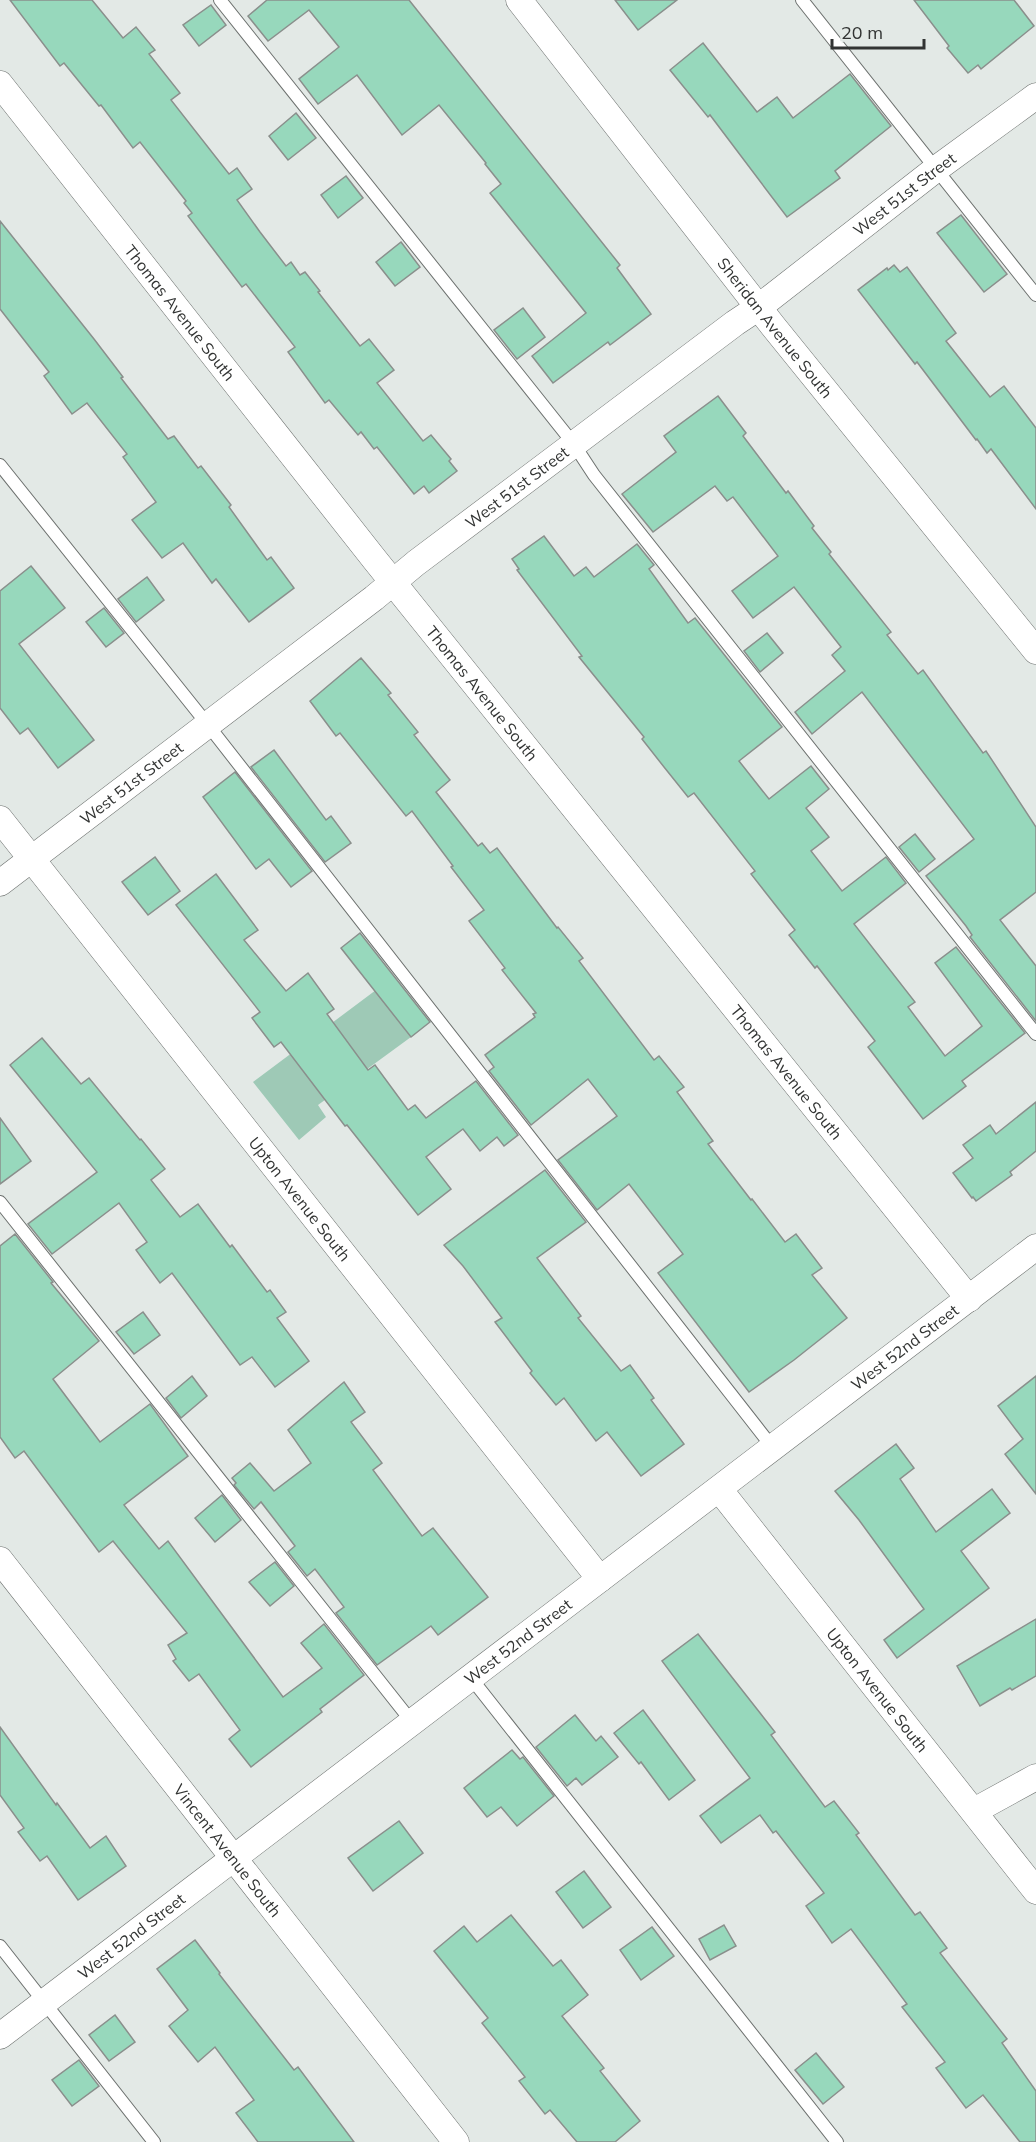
<svg xmlns="http://www.w3.org/2000/svg" width="1036" height="2142" font-family="Mulish,sans-serif">
<style>
.green{fill:#9ec9b6}
.building{fill:#97d8bc;stroke:#8a8f8c;stroke-width:1.5}
.lines{fill:none;stroke-linecap:round;stroke-linejoin:round}
.service-casing{stroke:#6d716f;stroke-width:14}
.minor-casing{stroke:#6d716f;stroke-width:27}
.service{stroke:#fff;stroke-width:12}
.minor{stroke:#fff;stroke-width:26}
.labels{text-anchor:middle;stroke-width:4.5;stroke-linejoin:round;paint-order:stroke}
.street-label{font-size:16px;fill:#323433;stroke:#e3e9e6}
</style>
<rect width="100%" height="100%" fill="#e3e9e6"/>
<path class="green" d="M376 990 411 1037 318 1105 326 1117 299 1140 253 1082Z"/>
<g class="building">
<path d="M10 0H92L123 38 136 27 155 50 149 54 180 93 171 100 229 174 237 168 252 189 237 200 260 232 286 266 291 262 300 275 305 272 320 291 318 292 360 346 369 339 394 370 377 383 423 441 431 435 451 459 449 461 457 471 429 493 424 486 414 494 377 447 374 449 361 432 358 435 329 400 325 403 288 352 295 347 246 284 242 287 188 216 192 213 184 203 186 201 140 142 133 148 101 105 99 106 64 63 60 66Z"/>
<path d="M267 0H409L620 265 617 268 651 314 610 345 608 342 553 383 532 356 586 313 490 193 501 184 485 164 486 163 439 105 402 135 357 75 318 104 299 79 339 47 309 10 268 41 248 16Z"/>
<path d="M615 0H677L638 30Z"/>
<path d="M914 0H1014L1034 26 981 69 978 65 968 73 947 48 949 46Z"/>
<path d="M211 5 226 25 199 46 183 25Z"/>
<path d="M703 43 757 112 777 97 793 118 850 74 891 126 835 171 840 178 787 217 710 115 708 117 670 70Z"/>
<path d="M296 113 316 138 288 160 269 136Z"/>
<path d="M346 176 363 198 338 218 321 195Z"/>
<path d="M961 215 1007 274 984 292 937 233Z"/>
<path d="M0 221 94 339 123 377 121 378 168 439 174 436 198 468 201 466 231 505 229 507 267 560 271 557 294 588 249 622 216 579 212 583 183 543 162 558 132 520 156 502 123 457 127 454 87 403 72 414 44 376 49 372 0 309Z"/>
<path d="M401 242 420 267 395 286 376 262Z"/>
<path d="M894 265 900 272 907 267 956 333 946 341 990 397 1004 386 1036 428V509L991 449 987 453 977 439 976 440 917 362 915 364 858 290 887 268 888 270Z"/>
<path d="M523 308 545 337 517 359 494 330Z"/>
<path d="M718 396 746 433 743 436 786 493 788 491 814 526 812 528 831 552 829 554 891 632 887 635 918 674 923 670 983 753 986 751 1036 827V892L1000 920 1036 966V1021L970 937 972 935 966 926 926 876 974 839 862 692 812 734 795 712 845 671 832 655 841 647 794 587 753 618 732 591 778 556 733 497 727 501 715 486 653 532 622 494 676 452 664 436Z"/>
<path d="M544 536 574 576 586 567 594 577 637 544 654 565 649 569 688 623 695 618 782 727 739 761 769 799 811 766 829 789 806 808 829 837 811 851 842 891 886 857 906 883 854 924 915 1002 908 1007 945 1056 982 1026 935 963 956 947 1025 1033 962 1081 966 1086 923 1119 868 1047 875 1041 817 966 815 968 789 935 795 930 751 874 755 871 694 793 688 797 664 767 642 739 644 737 579 657 582 656 517 570 519 569 512 559Z"/>
<path d="M31 566 65 608 19 644 94 740 58 768 28 728 20 734 0 708V591Z"/>
<path d="M147 577 164 600 136 622 118 599Z"/>
<path d="M104 608 124 633 106 647 86 622Z"/>
<path d="M767 633 783 653 760 672 744 651Z"/>
<path d="M361 658 391 693 388 695 418 732 414 735 450 780 436 792 478 846 482 843 490 853 497 848 557 928 558 927 583 958 579 961 654 1060 659 1056 684 1087 677 1092 713 1141 708 1144 751 1200 752 1199 785 1242 796 1234 822 1268 812 1275 847 1318 794 1360 749 1392 658 1273 683 1254 629 1184 597 1210 558 1160 617 1116 588 1079 531 1125 489 1071 494 1067 485 1055 535 1017 533 1014 536 1013 502 970 505 968 469 921 484 910 451 867 453 866 412 811 406 816 340 733 336 736 310 701Z"/>
<path d="M274 750 326 820 331 816 351 843 325 862 251 767Z"/>
<path d="M235 772 312 871 291 887 269 859 256 869 203 797Z"/>
<path d="M915 834 935 859 919 872 899 847Z"/>
<path d="M155 857 180 891 148 915 122 882Z"/>
<path d="M216 874 258 930 244 940 286 991 308 973 334 1009 327 1014 368 1070 375 1065 408 1110 415 1105 426 1118 476 1081 518 1135 504 1146 497 1137 480 1151 463 1129 426 1157 451 1189 418 1215 347 1125 345 1126 281 1042 274 1047 252 1018 260 1012 176 905Z"/>
<path d="M360 933 430 1022 411 1037 341 948Z"/>
<path d="M42 1038 81 1084 89 1078 140 1140 141 1139 165 1169 151 1180 180 1217 198 1204 230 1247 232 1245 267 1292 270 1290 286 1312 277 1318 309 1361 275 1387 252 1357 240 1365 172 1273 160 1283 136 1250 147 1242 119 1203 52 1254 28 1224 97 1172 10 1065Z"/>
<path d="M1036 1102V1151L1010 1172 1012 1175 976 1201 973 1197 972 1198 953 1173 973 1158 963 1145 990 1125 996 1134Z"/>
<path d="M0 1118 31 1161 0 1184Z"/>
<path d="M545 1170 586 1222 537 1258 581 1316 578 1318 621 1371 630 1365 654 1398 651 1400 684 1444 641 1476 607 1432 596 1441 564 1398 556 1405 530 1373 532 1371 495 1322 502 1318 463 1266 444 1245Z"/>
<path d="M15 1234 53 1282 51 1283 99 1341 53 1379 100 1442 150 1404 188 1456 124 1505 159 1549 168 1541 283 1697 322 1668 301 1643 324 1624 364 1675 320 1709 322 1712 251 1767 229 1739 240 1730 199 1674 189 1681 173 1661 176 1659 168 1645 187 1633 113 1541 99 1552 24 1451 15 1458 0 1437V1246Z"/>
<path d="M143 1312 160 1335 134 1354 116 1332Z"/>
<path d="M192 1376 207 1396 181 1418 166 1398Z"/>
<path d="M1036 1376V1494L1005 1454 1023 1439 998 1406Z"/>
<path d="M344 1382 365 1412 351 1422 382 1463 373 1470 422 1536 433 1528 488 1597 438 1635 431 1626 377 1665 336 1613 344 1607 315 1569 307 1576 288 1552 295 1546 261 1502 254 1509 234 1485 236 1483 232 1478 250 1463 274 1491 311 1463 288 1430Z"/>
<path d="M896 1444 914 1468 900 1479 936 1532 992 1489 1010 1513 961 1551 989 1588 897 1658 884 1640 924 1609 859 1520 835 1491Z"/>
<path d="M222 1495 241 1520 215 1542 195 1518Z"/>
<path d="M275 1562 294 1586 270 1606 249 1582Z"/>
<path d="M1036 1619V1676L1012 1690 1010 1688 980 1706 957 1666Z"/>
<path d="M698 1634 775 1732 771 1735 825 1807 834 1801 859 1833 856 1835 915 1915 920 1912 947 1948 940 1953 1007 2039 1002 2043 1036 2091V2142H1020L983 2095 966 2108 936 2068 945 2062 902 2007 907 2004 851 1929 832 1943 806 1906 824 1893 776 1831 773 1833 760 1815 721 1843 700 1816 750 1778 662 1661Z"/>
<path d="M643 1710 695 1780 669 1800 641 1762 639 1764 614 1733Z"/>
<path d="M575 1715 596 1741 601 1736 618 1757 582 1785 576 1778 567 1786 536 1747Z"/>
<path d="M0 1727 56 1805 57 1803 90 1848 106 1836 126 1866 78 1900 47 1856 40 1861 18 1832 24 1828 0 1795Z"/>
<path d="M512 1750 520 1759 523 1757 554 1796 517 1826 501 1807 487 1817 464 1788Z"/>
<path d="M399 1821 423 1853 373 1891 348 1858Z"/>
<path d="M584 1871 611 1907 583 1928 556 1892Z"/>
<path d="M511 1915 553 1966 561 1960 588 1995 562 2016 604 2068 600 2071 640 2121 615 2142H577L550 2110 545 2114 519 2081 525 2077 482 2023 488 2018 434 1951 464 1926 477 1942Z"/>
<path d="M724 1925 736 1946 710 1960 699 1939Z"/>
<path d="M652 1927 674 1956 641 1980 620 1950Z"/>
<path d="M195 1940 220 1973 219 1974 294 2070 298 2067 354 2142H258L236 2113 254 2100 215 2047 198 2062 169 2026 188 2010 157 1969Z"/>
<path d="M115 2015 135 2042 109 2061 89 2035Z"/>
<path d="M816 2053 844 2087 823 2104 795 2070Z"/>
<path d="M79 2060 99 2086 72 2106 52 2080Z"/>
</g>
<g class="lines">
<defs>
<g id="service">
<path d="M220 0 573 443 594 475 1036 1034"/>
<path d="M802 0 1036 295"/>
<path d="M0 465 208 725 773 1448"/>
<path d="M0 1202 412 1722"/>
<path d="M471 1678 837 2142"/>
<path d="M0 1946 154 2142"/>
</g>
<g id="minor">
<path id="s1" d="M519 0 773 326 1036 651"/>
<path id="s2" d="M0 84 375 560 969 1299"/>
<path id="s3" d="M0 819 600 1579"/>
<path id="s4" d="M0 883 374 598 416 563 735 323 759 307 936 169 1036 96"/>
<path id="s5" d="M719 1489 1036 1891"/>
<path id="s6" d="M0 1560 456 2142"/>
<path d="M974 1811 1036 1777"/>
<path id="s7" d="M0 2036 1036 1247"/>
</g>
</defs>
<use href="#service" class="service-casing"/>
<use href="#minor" class="minor-casing"/>
<use href="#service" class="service"/>
<use href="#minor" class="minor"/>
</g>
<g class="labels">
<g class="street-label">
<text dy="6" stroke="none"><textPath href="#s4" startOffset="1137">West 51st Street</textPath></text>
<text dy="6" stroke="none"><textPath href="#s2" startOffset="291">Thomas Avenue South</textPath></text>
<text dy="6" stroke="none"><textPath href="#s1" startOffset="416">Sheridan Avenue South</textPath></text>
<text dy="6" stroke="none"><textPath href="#s4" startOffset="651">West 51st Street</textPath></text>
<text dy="6" stroke="none"><textPath href="#s2" startOffset="777">Thomas Avenue South</textPath></text>
<text dy="6" stroke="none"><textPath href="#s4" startOffset="165">West 51st Street</textPath></text>
<text dy="6" stroke="none"><textPath href="#s2" startOffset="1263">Thomas Avenue South</textPath></text>
<text dy="6" stroke="none"><textPath href="#s3" startOffset="484">Upton Avenue South</textPath></text>
<text dy="6" stroke="none"><textPath href="#s7" startOffset="1137">West 52nd Street</textPath></text>
<text dy="6" stroke="none"><textPath href="#s7" startOffset="651">West 52nd Street</textPath></text>
<text dy="6" stroke="none"><textPath href="#s5" startOffset="256">Upton Avenue South</textPath></text>
<text dy="6" stroke="none"><textPath href="#s6" startOffset="369">Vincent Avenue South</textPath></text>
<text dy="6" stroke="none"><textPath href="#s7" startOffset="165">West 52nd Street</textPath></text>
</g>
</g>
<path d="M832 39v9h92v-9" fill="none" stroke="#323433" stroke-width="3"/>
<text x="841" y="39" font-size="18" fill="#323433" stroke="#e3e9e6" stroke-width="4.5" paint-order="stroke">20 m</text>
</svg>
